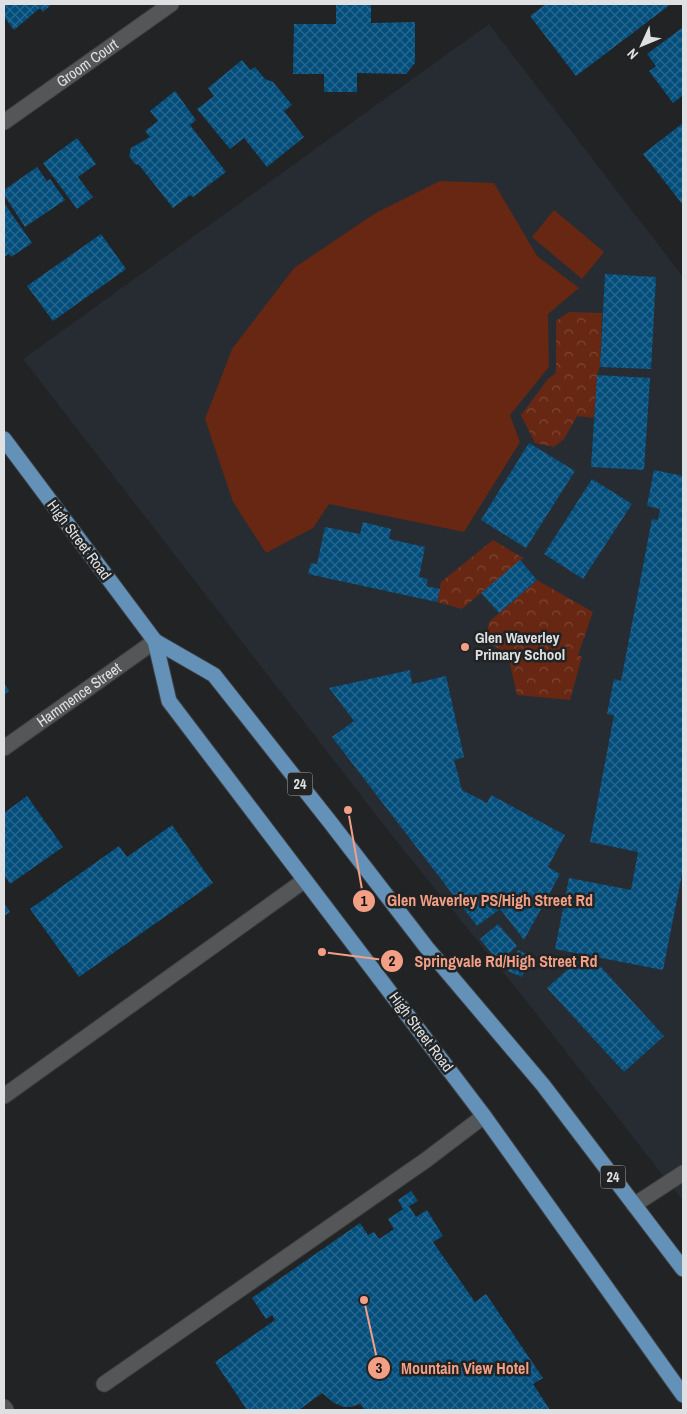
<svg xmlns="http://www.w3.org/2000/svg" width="687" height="1414" font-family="'Archivo Narrow',sans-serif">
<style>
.built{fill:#262c32}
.park{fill:url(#park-crowns)}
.pitch{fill:#672713}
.building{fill:url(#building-cross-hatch)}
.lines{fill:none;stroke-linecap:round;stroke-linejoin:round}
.minor-casing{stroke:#3e3f41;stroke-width:17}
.major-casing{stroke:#3e3f41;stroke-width:17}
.minor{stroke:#545658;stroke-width:15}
.major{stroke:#6491b8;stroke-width:15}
.poi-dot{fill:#f39f85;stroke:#212325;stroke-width:2}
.labels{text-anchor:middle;stroke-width:5;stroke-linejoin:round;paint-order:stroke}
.shield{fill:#212325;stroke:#a5a7a9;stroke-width:1}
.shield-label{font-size:14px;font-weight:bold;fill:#dee0e1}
.street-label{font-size:15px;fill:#dee0e1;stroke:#212325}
.poi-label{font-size:15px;font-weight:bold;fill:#dee0e1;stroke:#212325;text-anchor:start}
.leader{fill:none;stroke:#f39f85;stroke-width:2}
.callout-dot{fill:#f39f85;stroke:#212325;stroke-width:2}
.mark-label{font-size:15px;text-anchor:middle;font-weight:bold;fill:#111}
.callout-label{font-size:16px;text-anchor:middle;font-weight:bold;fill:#f39f85;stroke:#212325;stroke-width:5;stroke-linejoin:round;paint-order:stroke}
</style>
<defs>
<pattern id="park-crowns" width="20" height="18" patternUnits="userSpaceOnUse" patternTransform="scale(1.25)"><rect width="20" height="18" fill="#672713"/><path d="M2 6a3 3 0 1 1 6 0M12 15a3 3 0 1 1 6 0" fill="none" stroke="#7c4635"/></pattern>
<pattern id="building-cross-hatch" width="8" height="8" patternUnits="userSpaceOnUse" patternTransform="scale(1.25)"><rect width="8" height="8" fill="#044e7c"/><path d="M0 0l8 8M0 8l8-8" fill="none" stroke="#28678e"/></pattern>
</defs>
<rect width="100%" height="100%" fill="#212325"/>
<path class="built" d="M489 24 683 277V1201L516 988 397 842 23 359Z"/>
<g class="park">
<path d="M569 312 602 313 600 367 597 375 594 418 577 416 564 439 554 447 535 443 521 415 548 379 556 373V321Z"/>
<path d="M493 540 523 558 462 609 437 602 441 582Z"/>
<path d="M537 580 593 612 578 655 582 657 570 700 517 695 508 655 485 640 489 622Z"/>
</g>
<g class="pitch">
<path d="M440 181 494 183 537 256 579 288 548 314 549 367 510 415 520 442 464 532 329 504 313 528 266 553 233 502 205 419 232 349 294 268 374 214Z"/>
<path d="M554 210 604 252 582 279 532 237Z"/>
</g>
<g class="building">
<path d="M4 4H52L43 12 40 8 14 30 4 17Z"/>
<path d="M336 4H371V23L415 22V63L406 74 357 73V92H324V74H293L294 24H336Z"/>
<path d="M546 4H671L576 76 530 16Z"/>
<path d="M682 28 683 30V95L673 103 649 71 656 66 647 54Z"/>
<path d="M242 60 250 70 255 67 265 79 273 82 292 105 284 111 304 137 267 167 244 138 230 149 197 109 214 96 208 88Z"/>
<path d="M175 91 196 120 190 125 226 172 193 197 190 195 173 208 139 165 135 164 129 156 131 148 150 137 145 131 158 121 150 111Z"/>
<path d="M683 123V205L643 154Z"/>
<path d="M77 138 96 164 78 177 93 197 77 209 43 163Z"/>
<path d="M37 167 47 181 50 179 65 200 25 227 4 195V190Z"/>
<path d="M4 203 32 243 11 257 9 254 4 257Z"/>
<path d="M101 234 126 269 53 321 27 286Z"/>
<path d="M605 274 656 277 651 369 600 367Z"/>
<path d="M597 375 650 378 644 470 591 467Z"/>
<path d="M529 443 575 471 526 548 481 520Z"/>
<path d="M654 470 683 476V869L663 970 555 949 569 878 631 890 638 852 590 842 614 715 607 714 614 679 621 681 652 519 658 520 660 509 647 506Z"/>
<path d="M592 479 632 504 583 579 544 554Z"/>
<path d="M363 522 391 529 389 539 425 547 419 577 428 579 426 586 440 589 437 602 308 574 311 563 317 564 325 527 360 534Z"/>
<path d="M520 560 537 580 499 613 481 593Z"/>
<path d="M410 670 412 684 446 676 464 757 454 760 462 790 487 803 491 795 565 835 548 867 560 874 524 940 500 909 477 926 332 737 354 721 329 688Z"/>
<path d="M4 683 9 691 4 695Z"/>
<path d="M27 796 63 847 10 884 4 875V830L6 829 4 826V813Z"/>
<path d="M172 825 213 883 79 977 30 909 119 846 127 857Z"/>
<path d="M4 903 10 912 4 916Z"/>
<path d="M498 924 517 946 499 962 480 939Z"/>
<path d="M518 950 528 955 523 965 526 967 522 977 508 971Z"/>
<path d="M577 961 601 967 664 1036 624 1072 547 988Z"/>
<path d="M411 1191 418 1201 409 1206 416 1217 427 1210 443 1236 433 1242 475 1302 486 1294 543 1378 533 1384 550 1410H365L360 1404 351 1407H344L334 1403 322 1393 299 1410H247L215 1362 275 1320 272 1315 266 1319 252 1298 360 1223 368 1235 374 1232 379 1239 394 1229 388 1219 403 1209 398 1200Z"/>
</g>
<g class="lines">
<defs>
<g id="minor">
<path id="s1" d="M4 122 171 4"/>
<path id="s2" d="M4 748 155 641"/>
<path d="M4 1096 305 880"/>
<path d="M634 1205 683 1173"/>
<path d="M104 1384 426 1160 484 1116"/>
<path d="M4 1407 6 1410"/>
</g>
<g id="major">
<path d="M4 439 155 641 169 701 484 1116 683 1395"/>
<path d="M155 641 214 675 330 822 427 948 543 1085 683 1269"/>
</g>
</defs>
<use href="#minor" class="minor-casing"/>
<use href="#major" class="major-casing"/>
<use href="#minor" class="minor"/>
<use href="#major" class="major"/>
</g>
<circle class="poi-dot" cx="465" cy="647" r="5"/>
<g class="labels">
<g class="shield">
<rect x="287.5" y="772.5" width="25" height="23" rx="4"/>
<rect x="600.5" y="1165.5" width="25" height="23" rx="4"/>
</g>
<g class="shield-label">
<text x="300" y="789">24</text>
<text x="613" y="1182">24</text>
</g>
<g class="street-label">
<text dy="5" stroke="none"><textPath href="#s1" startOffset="102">Groom Court</textPath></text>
<text transform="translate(79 540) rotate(53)" y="5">High Street Road</text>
<text dy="5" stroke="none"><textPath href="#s2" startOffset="92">Hammence Street</textPath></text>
<text transform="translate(421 1032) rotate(53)" y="5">High Street Road</text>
</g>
<g class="poi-label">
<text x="475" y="643">Glen Waverley<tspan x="475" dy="17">Primary School</tspan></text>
</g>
</g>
<path class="leader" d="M348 810L364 901M322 952L392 961M364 1300L379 1368"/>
<g class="callout-dot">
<circle cx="348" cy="810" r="5"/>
<circle cx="322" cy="952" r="5"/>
<circle cx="364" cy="1300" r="5"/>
<circle cx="364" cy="901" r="12"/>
<circle cx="392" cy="961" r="12"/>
<circle cx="379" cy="1368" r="12"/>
</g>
<g class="mark-label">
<text x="364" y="906">1</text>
<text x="392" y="966">2</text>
<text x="379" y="1373">3</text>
</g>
<g class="callout-label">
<text x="490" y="906">Glen Waverley PS/High Street Rd</text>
<text x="506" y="967">Springvale Rd/High Street Rd</text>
<text x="465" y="1374">Mountain View Hotel</text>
</g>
<rect width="687" height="1414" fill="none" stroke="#dee0e1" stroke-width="10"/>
<g transform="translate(642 45) rotate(226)" stroke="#212325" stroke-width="4" paint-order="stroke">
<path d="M0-4L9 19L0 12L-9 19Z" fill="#dee0e1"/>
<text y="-8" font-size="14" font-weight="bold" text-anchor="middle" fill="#dee0e1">N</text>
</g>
</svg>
